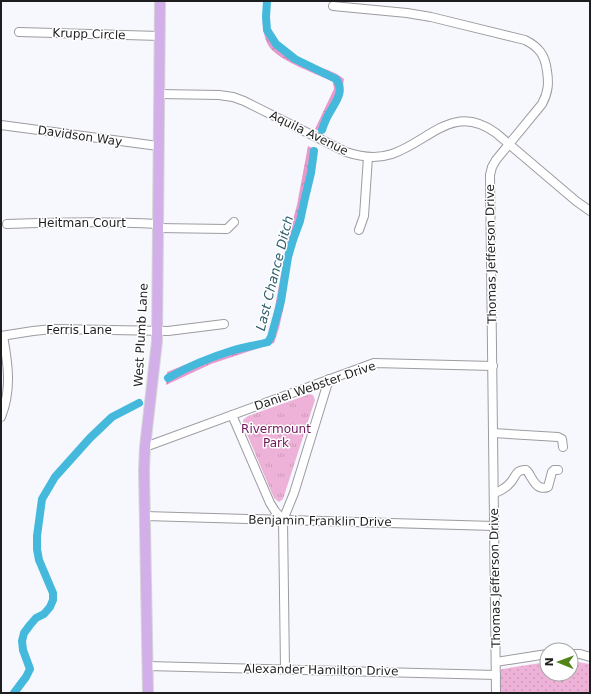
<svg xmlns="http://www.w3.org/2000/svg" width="591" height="694" font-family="'DejaVu Sans',sans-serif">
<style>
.grass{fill:url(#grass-dots)}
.forest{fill:url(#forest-crowns)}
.park{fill:url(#park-tufts)}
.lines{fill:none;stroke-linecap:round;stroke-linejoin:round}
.canal{stroke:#45b9dc;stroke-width:8}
.minor-casing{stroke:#9c9ca1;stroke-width:10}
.major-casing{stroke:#d6d6d7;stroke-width:12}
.minor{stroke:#fff;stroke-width:8}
.major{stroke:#d3afe9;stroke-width:10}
.labels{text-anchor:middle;stroke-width:3;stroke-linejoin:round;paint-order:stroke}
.street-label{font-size:12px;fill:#1e1e20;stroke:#fff}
.park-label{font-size:12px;fill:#6f1458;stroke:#fff}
.water-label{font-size:13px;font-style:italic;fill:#2d5d6c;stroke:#fff}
</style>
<defs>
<pattern id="grass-dots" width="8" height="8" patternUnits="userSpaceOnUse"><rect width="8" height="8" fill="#eeb2d8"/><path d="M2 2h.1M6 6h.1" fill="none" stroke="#cc99b9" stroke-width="1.8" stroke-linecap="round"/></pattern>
<pattern id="forest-crowns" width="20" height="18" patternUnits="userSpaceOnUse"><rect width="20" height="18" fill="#e799cb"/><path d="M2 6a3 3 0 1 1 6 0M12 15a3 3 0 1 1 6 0" fill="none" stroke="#c683ae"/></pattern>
<pattern id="park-tufts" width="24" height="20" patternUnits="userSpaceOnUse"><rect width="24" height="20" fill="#eeb2d8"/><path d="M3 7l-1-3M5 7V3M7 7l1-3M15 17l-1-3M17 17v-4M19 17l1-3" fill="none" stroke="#cc99b9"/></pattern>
</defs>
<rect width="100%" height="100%" fill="#f7f8fd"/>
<path class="grass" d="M571 661 590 664V693H499C499 685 497 674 502 669L547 662V674H571Z"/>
<g class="forest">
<path d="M264 1H270C269 10 267 20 269 29 276 50 300 59 319 67 328 70 337 73 344 79L341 97 323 133 315 129 334 89 333 82C315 73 284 63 271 49 261 37 262 15 264 1Z"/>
<path d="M308 146 316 150 310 188 302 223 294 248 288 274 284 306 279 328 274 343 211 364 166 385 167 372 209 355 267 341 270 334 287 242 297 205Z"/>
</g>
<path class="park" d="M310 394 313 395 315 400 314 403 283 499 279 502 274 498 243 425V420L248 416Z"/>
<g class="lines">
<g class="canal">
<path d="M267 1 266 17 267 30 276 44 295 59 336 79C345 91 336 101 330 112 326 118 324 124 322 130"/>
<path d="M168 378C189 366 211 357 234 350 245 347 257 345 268 342L271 337 281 301 288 257 293 240 300 221 305 198 311 173 314 151"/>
<path d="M14 693 26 677 30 669 23 650 22 641 24 633 30 625 36 618 44 614 50 607 53 600V593L39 560 37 549V536L42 499 55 477 90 438 112 417 139 403"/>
</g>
<defs>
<g id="minor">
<path d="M333 6 407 13 431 17 525 40C539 47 545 55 547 71 549 84 548 93 542 104L496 160 492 167 490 175 496 693"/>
<path d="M19 32 160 36"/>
<path d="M159 94 219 95 233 97 244 101 346 152C361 157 377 159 392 154 430 141 453 102 496 133L576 201 590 211"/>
<path d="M1 125 158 146"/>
<path d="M7 224C57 222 108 221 158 224"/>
<path d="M157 228 227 229 234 222"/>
<path d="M359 230 364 216 368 157"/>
<path d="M1 336 33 331 53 329 168 331 224 324"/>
<path d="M232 415 270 503 275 511 283 520 285 669"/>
<path d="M1 417C12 390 8 363 3 336"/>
<path d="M493 433 558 437 562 439 563 447"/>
<path d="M145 447 374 363 493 366"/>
<path d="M494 493C501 491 506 488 511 482 516 476 516 469 526 470L528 472C533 480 537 491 548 487L552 472 554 470H558"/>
<path d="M145 516 494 526"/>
<path d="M283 520 294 493 329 379"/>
<path d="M571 654H580L590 657"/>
<path d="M496 662 547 654"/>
<path d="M147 666 496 675"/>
</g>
<path id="major" d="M148 693 144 470 145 447 157 341 160 1"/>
</defs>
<use href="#minor" class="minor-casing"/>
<use href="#major" class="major-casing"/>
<use href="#minor" class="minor"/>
<use href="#major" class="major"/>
</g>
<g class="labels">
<g class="street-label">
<text transform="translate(89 34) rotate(2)" y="4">Krupp Circle</text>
<text transform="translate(309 133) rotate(26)" y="4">Aquila Avenue</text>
<text transform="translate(80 136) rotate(8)" y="4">Davidson Way</text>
<text x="82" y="227">Heitman Court</text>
<text transform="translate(491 254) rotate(-91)" y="4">Thomas Jefferson Drive</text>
<text x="79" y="334">Ferris Lane</text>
<text transform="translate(141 335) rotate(-87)" y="4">West Plumb Lane</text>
<text transform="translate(315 386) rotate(-19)" y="4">Daniel Webster Drive</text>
<text transform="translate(320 521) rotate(1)" y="4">Benjamin Franklin Drive</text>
<text transform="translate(495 578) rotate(-91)" y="4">Thomas Jefferson Drive</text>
<text transform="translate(321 670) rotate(1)" y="4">Alexander Hamilton Drive</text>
</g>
<g class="park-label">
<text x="276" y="433">Rivermount<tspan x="276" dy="14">Park</tspan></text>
</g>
<g class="water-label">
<text transform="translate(274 273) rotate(-76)" y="5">Last Chance Ditch</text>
</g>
</g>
<rect width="591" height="694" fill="none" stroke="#1e1e20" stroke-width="4"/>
<g transform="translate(559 662) rotate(271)"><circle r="19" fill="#ffffff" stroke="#a5a5a6"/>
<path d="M0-3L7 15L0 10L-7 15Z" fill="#528418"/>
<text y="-6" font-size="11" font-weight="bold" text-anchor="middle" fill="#1e1e20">N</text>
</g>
</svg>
